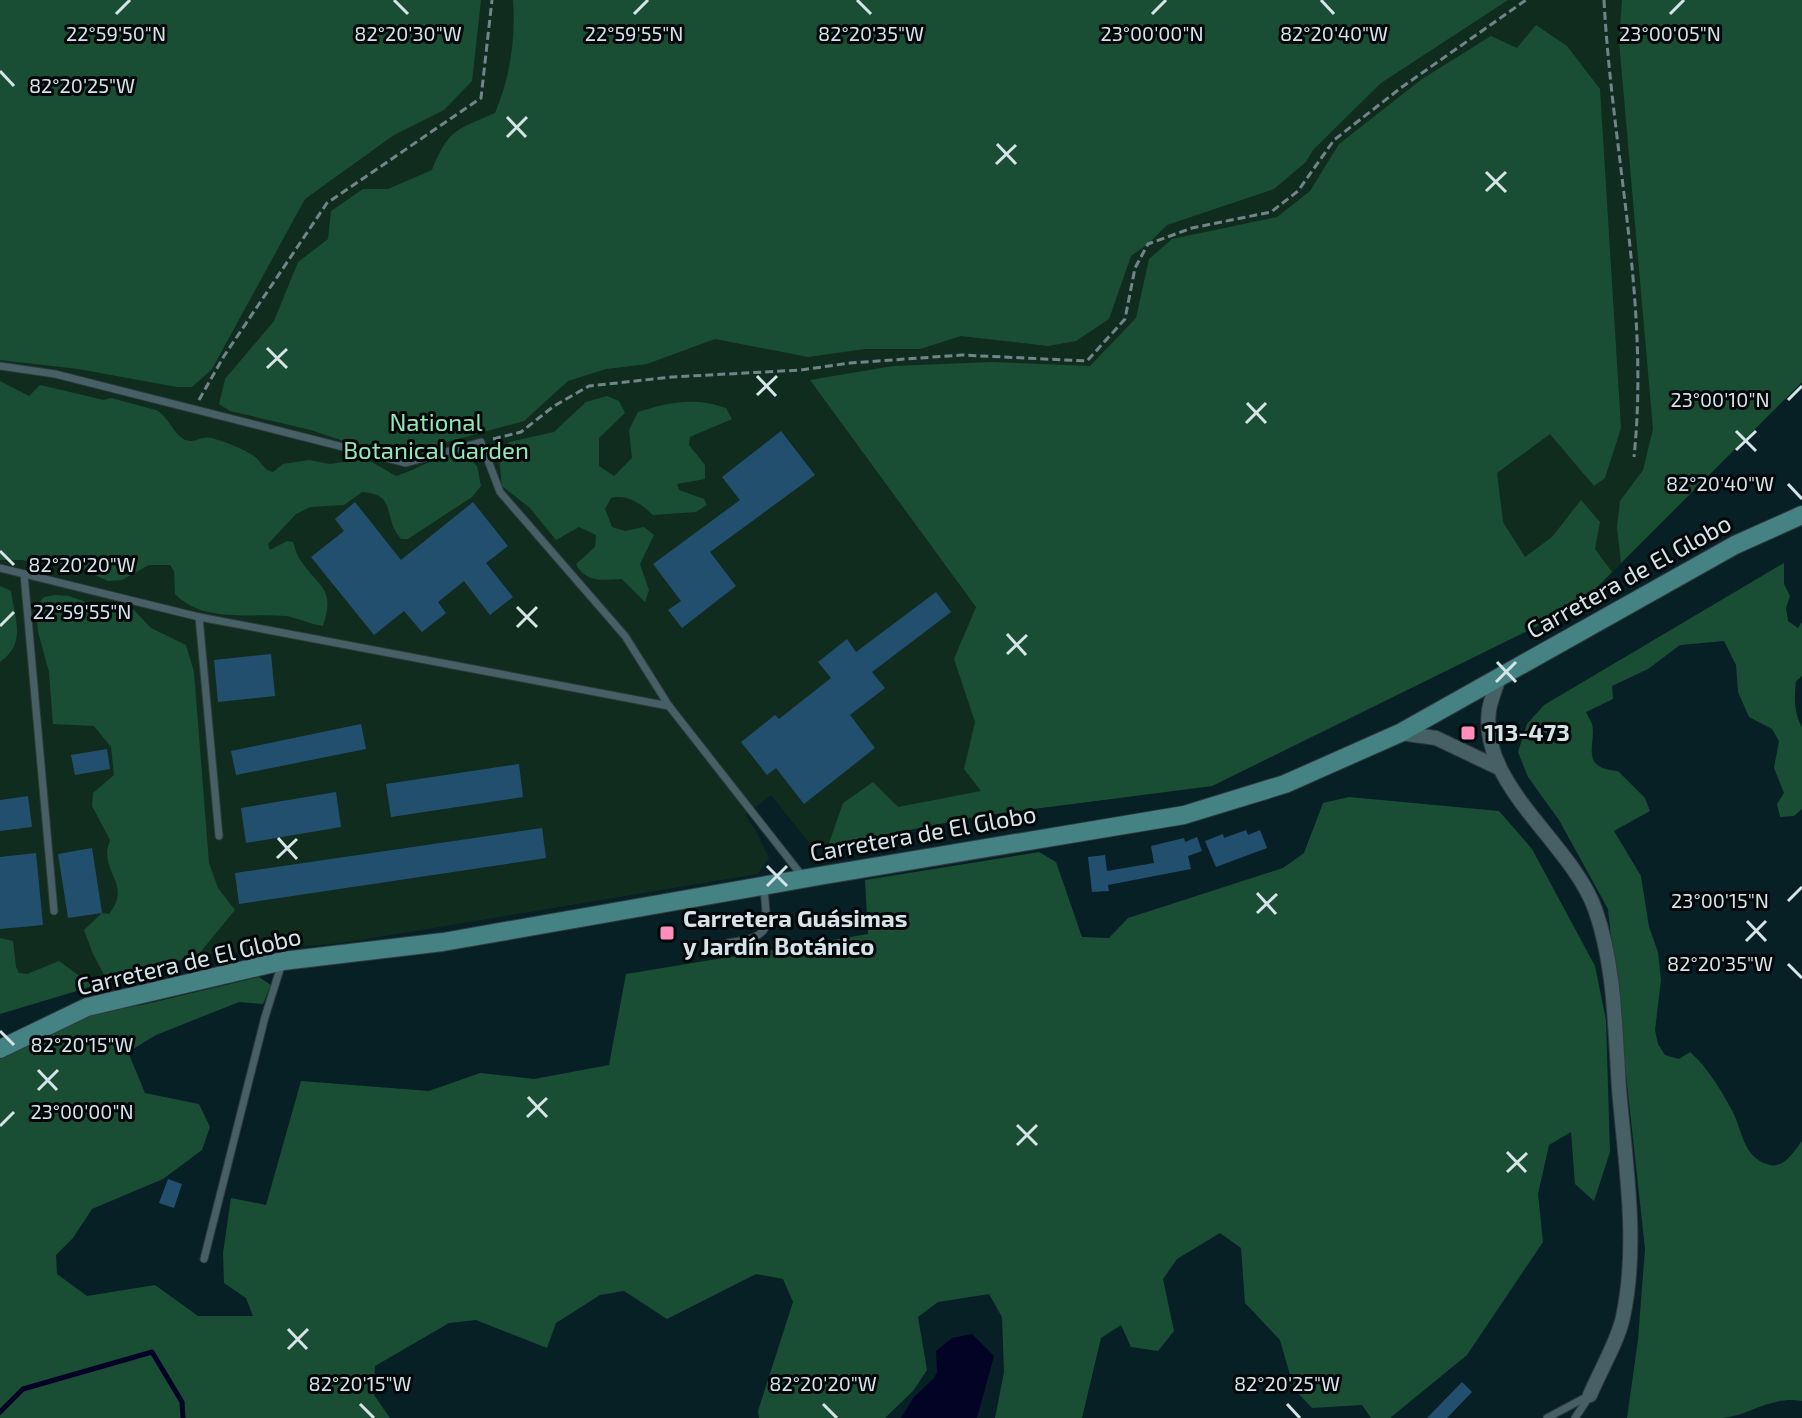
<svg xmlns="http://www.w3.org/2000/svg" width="1802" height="1418" font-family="'Exo 2',sans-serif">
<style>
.green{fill:#102c1e}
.forest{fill:#194e34}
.water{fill:#030326}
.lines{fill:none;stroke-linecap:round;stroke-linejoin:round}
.stream{stroke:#030326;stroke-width:5}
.building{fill:#234f6f}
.lane-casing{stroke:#2f393e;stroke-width:9}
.street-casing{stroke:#2f393e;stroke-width:16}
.secondary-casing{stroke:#2f393e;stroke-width:20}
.path{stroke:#718489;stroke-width:3;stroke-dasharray:8 4;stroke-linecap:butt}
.lane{stroke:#476066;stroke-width:7}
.street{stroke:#476066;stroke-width:14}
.secondary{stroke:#448283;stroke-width:18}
.ticks{fill:none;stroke:#d6e4e8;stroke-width:3}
.poi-dot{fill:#fe8ebd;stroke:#02080a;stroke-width:3}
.labels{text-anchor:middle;stroke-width:6;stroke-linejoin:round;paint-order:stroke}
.park-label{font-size:24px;fill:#95e7b9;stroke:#02080a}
.street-label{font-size:24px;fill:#d6e4e8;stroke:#02080a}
.poi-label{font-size:24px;font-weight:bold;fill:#d6e4e8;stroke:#02080a;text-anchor:start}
.ticks-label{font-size:20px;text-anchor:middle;fill:#d6e4e8;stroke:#02080a;stroke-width:6;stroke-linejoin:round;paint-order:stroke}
</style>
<rect width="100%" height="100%" fill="#072025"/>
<path class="green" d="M0 0H1802V382L1579 606 1212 786 980 816 814 849 771 795 745 815 756 831 769 858 758 874 342 943 198 955 0 1014Z"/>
<g class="forest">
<path d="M0 0H481L472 81 444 110 394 135 305 199 212 369 192 387H177L78 369 0 360Z"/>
<path d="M513 0H1508L1381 83 1313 150 1306 162 1274 189 1167 225 1148 244 1131 256 1109 319 1076 341 1048 346 961 336 920 349H865L808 357 715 339 647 364 606 369 568 381 524 421 418 450 349 443 311 430 230 411 219 404 225 379 274 321 298 262 328 239 331 211 363 189H388L432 170C449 129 456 130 495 113 510 78 516 38 513 0Z"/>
<path d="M1622 0H1802V382L1621 563 1617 527 1620 501 1643 470 1653 429 1619 41Z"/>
<path d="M1536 25 1567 46 1600 89 1621 428 1605 478 1594 486 1550 434 1497 473 1503 522 1525 557 1552 537 1581 500 1600 522 1595 549 1612 572 1578 606 1212 786 980 816 828 846 843 803 873 782 898 807 981 791 964 769 975 722 954 659 976 607 810 380 893 366 992 362 1090 366 1136 318 1149 259 1172 239 1277 217 1310 191 1339 144 1422 79 1491 36 1517 48Z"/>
<path d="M0 381 29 396 40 385 104 400 111 398 156 410C168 416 171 430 182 438 193 446 200 435 212 438 225 442 244 449 254 456 262 462 263 470 273 472L283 464 309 460 330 464 358 460 372 462 396 476C419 469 438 455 462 452L477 466 481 486 472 497 408 539H401C382 517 398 494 362 492L344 505 310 507 296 514 268 544 270 550 287 541 293 542C295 548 297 556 301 561 318 587 336 587 323 626 310 624 298 618 286 616 249 613 203 623 175 594L174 571 170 565H149L122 580 108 581 81 569 51 562 36 564 23 560H0Z"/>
<path d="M607 396 619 401 625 413 599 438V466L614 476 632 458 629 430 638 412C671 402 693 397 726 408L732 419 690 437 689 445 705 465V479L677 484 679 490 704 499 707 505 696 512 653 515C641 504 628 494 611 498L605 509 612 527 625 531 644 527 654 535 640 564 649 590 645 602 622 579C604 580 585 583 576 564L595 547 596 535 579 527 556 540 530 508 502 486 499 459 509 442 554 432 586 402Z"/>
<path d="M1784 563V584L1790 596 1786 608 1788 621 1798 628 1802 622V676L1796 681C1794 696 1794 714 1802 727V809L1794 816 1780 817 1777 804 1784 793 1774 768 1779 741 1772 729 1749 717 1738 692 1736 665 1724 641 1680 645 1648 669 1612 686 1613 699 1586 712C1586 713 1592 723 1592 724 1597 744 1578 768 1618 771L1645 798 1650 811 1614 831 1641 876 1649 927 1658 952 1661 980 1655 1030 1658 1044 1665 1055 1679 1059 1690 1052C1706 1066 1720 1088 1730 1107 1742 1126 1741 1153 1764 1163 1782 1172 1792 1154 1802 1141V1401C1773 1395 1750 1415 1723 1418 1692 1418 1658 1418 1627 1418L1638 1340 1645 1249 1608 909 1559 820 1528 777 1518 752 1527 724 1544 705Z"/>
<path d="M0 586 11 591C15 620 27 643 0 662Z"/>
<path d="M56 595 69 596 106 609H133L151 628 186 645 194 672 209 863 218 888 235 910 198 955 108 982 93 954 84 930 102 913 109 914C130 887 107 877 107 852 107 848 109 844 110 840L92 806 93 793 114 775 111 747 94 726 53 724 49 672 38 632 36 606 44 597Z"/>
<path d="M1349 797 1499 811 1532 849 1595 966 1606 1020 1610 1152 1594 1201 1575 1184 1571 1132 1549 1145 1538 1194 1543 1242 1467 1355 1390 1418H1371L1362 1405 1312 1408 1294 1389 1280 1340 1245 1303 1241 1248 1220 1233 1177 1259 1163 1279 1174 1331 1158 1351 1131 1347 1121 1325 1101 1338 1082 1418H995L1004 1372 1002 1317 989 1294 938 1302 918 1317 927 1370 913 1391 885 1418H759L758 1411 793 1302 783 1279 756 1274 667 1319 624 1291 600 1295 556 1323 547 1348 476 1320 449 1323 375 1366 374 1395 390 1418H0V1059L90 1013 142 1005 259 977 271 985 263 1004 239 1002 156 1035 128 1052 145 1093 199 1104 210 1127 202 1150 163 1179 92 1209 73 1238 56 1255 57 1274 87 1296 155 1285 198 1316H253L246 1298 224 1283 223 1253 231 1198 266 1205 301 1081 429 1091 480 1073 534 1079 609 1065 626 974 868 934 865 880 1039 852 1056 862 1082 937 1109 938 1128 918 1283 868 1304 853 1323 803Z"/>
<path d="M0 938 13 941 16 967 19 973 27 974 59 961 93 986 0 1014Z"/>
</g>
<path class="water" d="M972 1334 994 1356 977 1418H901L914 1397 934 1378 937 1372 936 1351 952 1338Z"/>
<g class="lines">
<path class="stream" d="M0 1412 23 1389 152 1352 182 1402 183 1418"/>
</g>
<g class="building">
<path d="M781 431 815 475 710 552 736 586 682 628 668 610 681 601 653 564 740 500 722 477Z"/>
<path d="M355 502 401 560 473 502 508 546 486 563 513 597 490 615 464 581 438 602 446 613 422 632 404 611 374 635 311 557 344 531 335 519Z"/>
<path d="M936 592 951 612 872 672 885 688 850 715 875 748 804 804 776 768 767 775 741 742 775 715 779 719 831 678 818 662 847 639 856 652Z"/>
<path d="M271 654 275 696 218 702 214 660Z"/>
<path d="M361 724 366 749 236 775 231 751Z"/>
<path d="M107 749 110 769 75 775 71 755Z"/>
<path d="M519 764 523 797 391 817 386 784Z"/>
<path d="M336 792 341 827 246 843 241 808Z"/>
<path d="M28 796 32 827 0 831V800Z"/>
<path d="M542 828 546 858 239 904 235 873Z"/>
<path d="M1246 830 1248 835 1260 830 1267 848 1216 867 1205 841 1223 834 1224 838Z"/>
<path d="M1197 837 1202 851 1188 856 1191 869 1108 885 1109 891 1092 892 1088 857 1105 855 1107 871 1154 863 1151 846 1184 838 1185 842Z"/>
<path d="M92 848 102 913 68 918 58 854Z"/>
<path d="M36 853 43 925 0 929V857Z"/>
<path d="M168 1179 182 1184 174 1208 159 1203Z"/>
<path d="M1462 1382 1472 1392 1447 1418H1427Z"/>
</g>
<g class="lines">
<defs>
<g id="lane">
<path d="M0 366 55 374 406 463 481 442 500 492 625 636 669 706 803 877"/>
<path d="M0 568 199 617 669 706"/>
<path d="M24 574 54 911"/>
<path d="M199 617 219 836"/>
<path d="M728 943C743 940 761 940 767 924L764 888"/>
<path d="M204 1259 265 1017 282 963"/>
<path d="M1547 1418 1590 1395"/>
<path d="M1575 1418 1589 1397"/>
</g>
<g id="street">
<path d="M1500 675C1496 687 1491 699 1489 710 1479 786 1571 842 1595 909 1615 965 1615 1029 1619 1088 1625 1163 1639 1242 1623 1317 1618 1341 1600 1371 1590 1395"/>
<path d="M1400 733 1436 738 1499 768"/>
</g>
<path id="secondary" d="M0 1049 87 1007 283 961 443 942 819 876 1184 815 1285 784 1400 733 1735 545 1802 515"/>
</defs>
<use href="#lane" class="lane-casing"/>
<use href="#street" class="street-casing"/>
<use href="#secondary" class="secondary-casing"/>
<g class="path">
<path d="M1604 0C1612 152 1650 304 1634 457"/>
<path d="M199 400 224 356 327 203 481 98 492 0"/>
<path d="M493 439 521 432 554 406 589 386 672 377 801 370 850 363 962 355 1087 361 1125 319 1135 268 1148 244 1192 228 1271 212 1298 191 1334 140 1402 87 1526 0"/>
</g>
<use href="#lane" class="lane"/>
<use href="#street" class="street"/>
<use href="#secondary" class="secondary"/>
</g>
<path class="ticks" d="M394 0 408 14M857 0 871 14M1321 0 1334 14M116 14 130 0M634 14 648 0M1152 14 1166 0M1670 14 1684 0M0 71 14 86M507 117 526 137M507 137 527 117M997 144 1016 164M996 164 1016 145M1486 172 1506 192M1486 191 1506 172M267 348 287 368M267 368 287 349M757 376 776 396M757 395 777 376M1788 400 1802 386M1247 403 1266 423M1246 423 1266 403M1736 431 1756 451M1736 450 1756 431M1788 484 1802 499M0 551 14 565M517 607 537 627M0 626 14 612M517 627 537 607M1007 634 1026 655M1007 654 1027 635M1497 662 1516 682M1496 682 1516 662M278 838 297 859M277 858 297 839M767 866 787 886M767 886 787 866M1257 893 1276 914M1788 901 1802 887M1257 913 1277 894M1747 921 1766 941M1746 941 1766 921M1788 964 1802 978M0 1031 14 1045M38 1070 57 1090M38 1090 58 1070M528 1097 547 1117M527 1117 547 1098M1017 1125 1037 1145M0 1126 14 1112M1017 1145 1037 1125M1507 1152 1526 1172M1507 1172 1527 1153M288 1329 307 1349M288 1349 308 1329M360 1404 374 1418M823 1404 837 1418M1287 1404 1300 1418"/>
<g class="poi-dot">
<rect x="1460" y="725" width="16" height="16" rx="4"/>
<rect x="659" y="925" width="16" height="16" rx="4"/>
</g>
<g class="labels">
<g class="park-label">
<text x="436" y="431">National<tspan x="436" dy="28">Botanical Garden</tspan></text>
</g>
<g class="street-label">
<text transform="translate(1629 577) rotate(-29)" y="8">Carretera de El Globo</text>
<text transform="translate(923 834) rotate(-10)" y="8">Carretera de El Globo</text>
<text transform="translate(189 962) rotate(-13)" y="8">Carretera de El Globo</text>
</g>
<g class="poi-label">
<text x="1484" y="741">113-473</text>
<text x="683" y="927">Carretera Guásimas<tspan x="683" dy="28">y Jardín Botánico</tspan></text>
</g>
</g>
<g class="ticks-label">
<text x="116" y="41">22°59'50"N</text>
<text x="634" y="41">22°59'55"N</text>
<text x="1152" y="41">23°00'00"N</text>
<text x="1670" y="41">23°00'05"N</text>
<text x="408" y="41">82°20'30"W</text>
<text x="871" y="41">82°20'35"W</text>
<text x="1334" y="41">82°20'40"W</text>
<text x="82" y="93">82°20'25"W</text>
<text x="1720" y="407">23°00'10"N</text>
<text x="1720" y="491">82°20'40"W</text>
<text x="82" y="572">82°20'20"W</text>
<text x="82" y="619">22°59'55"N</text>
<text x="1720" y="908">23°00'15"N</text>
<text x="1720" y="971">82°20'35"W</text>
<text x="82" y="1052">82°20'15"W</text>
<text x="82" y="1119">23°00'00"N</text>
<text x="360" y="1391">82°20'15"W</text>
<text x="823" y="1391">82°20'20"W</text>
<text x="1287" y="1391">82°20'25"W</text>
</g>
</svg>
